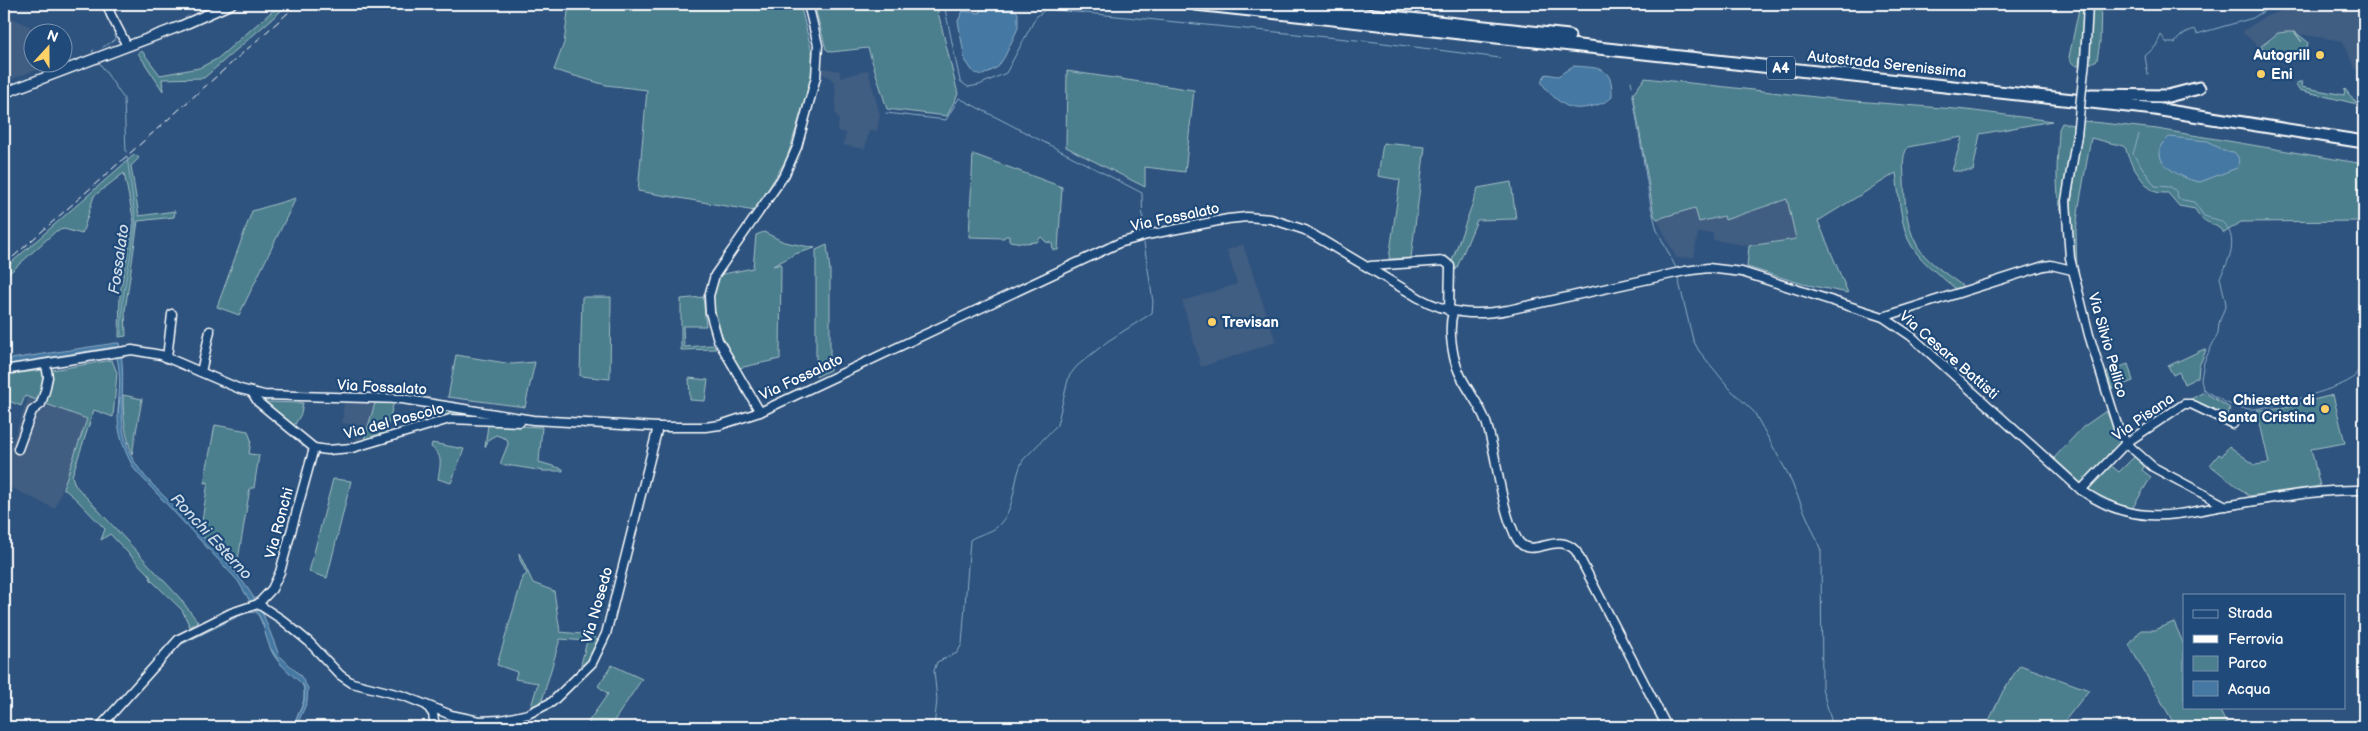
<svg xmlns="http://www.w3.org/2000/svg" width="2368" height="731" font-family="'Balsamiq Sans',sans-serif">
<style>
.built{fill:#415d82}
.green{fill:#4b7f8d;stroke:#a5bfc6}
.water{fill:#4578a2;stroke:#8faec7}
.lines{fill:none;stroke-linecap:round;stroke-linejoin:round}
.stream{stroke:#8faec7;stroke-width:1}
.minor-casing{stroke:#fff;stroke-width:11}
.major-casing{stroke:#fff;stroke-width:12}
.highway-casing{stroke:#fff;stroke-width:15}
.minor{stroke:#1f4a7a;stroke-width:8}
.major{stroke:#1f4a7a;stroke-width:9}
.highway{stroke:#1f4a7a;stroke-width:11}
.rail{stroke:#fff;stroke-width:1;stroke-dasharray:8 4;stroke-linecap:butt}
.minor-bridge-casing{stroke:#fff;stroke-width:11;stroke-linecap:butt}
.minor-bridge{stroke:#1f4a7a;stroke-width:8}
.poi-dot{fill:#ffd166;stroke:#1f4a7a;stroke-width:2}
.labels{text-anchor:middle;stroke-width:4.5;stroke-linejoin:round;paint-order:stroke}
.shield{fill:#1f4a7a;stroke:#bcc9d7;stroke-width:1}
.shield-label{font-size:14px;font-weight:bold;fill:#fff}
.poi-label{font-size:15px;font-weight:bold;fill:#fff;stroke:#1f4a7a;text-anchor:end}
.street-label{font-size:15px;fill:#fff;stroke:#1f4a7a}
.water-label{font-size:16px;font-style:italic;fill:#d0dde8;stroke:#1f4a7a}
</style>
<rect width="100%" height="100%" fill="#2e537e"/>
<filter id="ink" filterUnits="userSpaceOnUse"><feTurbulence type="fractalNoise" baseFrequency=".02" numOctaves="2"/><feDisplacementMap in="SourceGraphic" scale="10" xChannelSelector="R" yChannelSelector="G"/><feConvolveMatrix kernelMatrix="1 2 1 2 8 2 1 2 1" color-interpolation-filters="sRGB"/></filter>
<g filter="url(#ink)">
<g class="built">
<path d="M2301 4H2341L2364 16V87L2342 41 2286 32 2270 37 2259 47 2242 32 2264 17Z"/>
<path d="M4 14 41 32H32V62L54 63 4 82Z"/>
<path d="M823 68 840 71V78L868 70 880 115 877 131 869 130 865 149 843 145 846 133 837 131 839 120 835 112 836 95 835 83 829 77 821 73Z"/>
<path d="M1788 199 1796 240 1749 246 1713 240V233H1698L1694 257 1676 258 1657 219 1695 208 1725 216V220Z"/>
<path d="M1243 244 1276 342 1201 367 1182 301 1237 284 1227 250Z"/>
<path d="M28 398 87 419 55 509 4 484V465Z"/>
<path d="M344 402 375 403 364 440 356 442 357 425 342 423Z"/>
</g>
<g class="green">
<path d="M281 4H289L204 78 162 79 163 91 138 53 142 51 160 75 199 68 217 59 277 7 282 5Z"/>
<path d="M569 4H800L814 60 809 87 787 158 755 211 638 191 647 90 606 85 554 70 564 43Z"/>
<path d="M814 4H934L937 8 958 94 947 116 887 109 868 48 831 52 826 49Z"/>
<path d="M2080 4H2085L2079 66C2074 66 2070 62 2069 57Z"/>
<path d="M2093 4H2101L2100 42 2097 60 2087 65Z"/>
<path d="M2286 32H2294L2302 42 2295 32 2308 42 2306 54 2300 53 2299 59 2287 57V53L2278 51V54L2264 51 2261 46 2278 33Z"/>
<path d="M1067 71 1194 90 1185 172 1145 167V187L1066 147Z"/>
<path d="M1645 78 1843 100 1967 110 2052 121 1980 134 1973 171H1952L1962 137 1908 147C1901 156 1904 170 1904 181 1905 207 1907 235 1924 255 1935 267 1951 277 1964 287L1957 290C1940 275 1917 260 1908 239 1900 219 1899 195 1896 173L1818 221 1848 293 1803 284 1747 267 1749 246 1796 239 1787 199 1725 220 1724 216 1699 222 1695 208 1657 219 1654 215 1633 94Z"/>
<path d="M2299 82H2302L2301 87 2344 95 2345 89 2357 104 2299 90 2295 84Z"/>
<path d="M2083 121 2157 129 2364 164V221L2241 222 2224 233C2213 220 2205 227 2195 209L2179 206 2168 193C2164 193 2159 193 2156 192 2145 188 2127 160 2126 149L2123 146 2091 138 2079 206 2076 231 2077 271 2070 234 2071 203Z"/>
<path d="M2062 123 2073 125 2064 220C2053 191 2058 159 2059 129Z"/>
<path d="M1383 143 1425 147 1411 258 1389 259 1400 180 1378 176Z"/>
<path d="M135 154 139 158 131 166 139 216 175 211 174 217 138 221 125 311 126 336 119 337 120 293 134 222 124 173 94 196 82 234 64 229 56 231 4 278V269Z"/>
<path d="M973 154 1062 187 1058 250H1053L1052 243 1046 242 1041 237 1037 242 1023 243 1009 241V236H1005L1004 238 969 237Z"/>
<path d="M1511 182 1516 219 1477 220 1456 270 1452 261 1478 188Z"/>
<path d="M296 198 239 315 217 307 252 211Z"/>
<path d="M764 232 784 242 815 248 795 254 773 266 781 264 780 359 739 368C723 338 704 309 718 275L753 268 756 235Z"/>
<path d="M827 245 830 271V370L816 377V250Z"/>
<path d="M582 297H611L610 379 580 376Z"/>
<path d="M703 297 706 326H683L684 347 713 345 716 349 681 350V299Z"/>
<path d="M2202 350H2206L2199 366 2198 377 2184 384 2179 372 2173 375 2168 366Z"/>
<path d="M456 355 512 364 535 362 525 407 448 397Z"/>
<path d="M112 360 117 373 113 417 94 410 72 476 75 485 179 597 198 622 190 627 182 610 151 580 150 576 110 534 101 540 105 529 76 499 63 488 87 419 46 404 52 370Z"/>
<path d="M2128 364 2133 381 2112 389 2107 372Z"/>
<path d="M44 370V385L39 401 25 396 21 406 4 399V375Z"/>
<path d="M689 378 708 380 705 401 690 400Z"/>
<path d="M2204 392 2230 408 2226 420 2189 400Z"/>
<path d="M123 395 142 399 132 454C125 434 123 416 123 395Z"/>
<path d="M2333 395 2345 443 2311 449 2320 486 2249 496 2210 465 2219 454 2222 456 2229 446 2255 465 2269 463 2257 410 2277 409Z"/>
<path d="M262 402 303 403 301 414 294 426Z"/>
<path d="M394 402 385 434 364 440 375 403Z"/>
<path d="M424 406 467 412V416L445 418 420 423Z"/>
<path d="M2106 411 2122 444 2082 484 2054 458 2083 427Z"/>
<path d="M215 425 248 431 251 440 249 454 259 455 254 488H250L236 572 200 534 208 482 204 483Z"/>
<path d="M488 425 542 427 539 462 563 469V471H544L500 464 508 444 507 439 496 435 489 439 485 447Z"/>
<path d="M432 443 464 449 451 483 438 479C440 465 444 456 431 447Z"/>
<path d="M2135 456 2145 465 2142 470 2151 477 2132 509 2098 497 2085 488 2109 464 2119 472Z"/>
<path d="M333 479 351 481 327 578 309 572Z"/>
<path d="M519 553 533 583 554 591 560 632 592 635 599 642 592 660 569 681 580 668 587 641 560 639 541 704 530 710 538 683 515 679 517 672 497 665 523 577 527 574 520 560Z"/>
<path d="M2174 622 2184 645V707H2218L2228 727H2176L2129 645 2141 630H2155Z"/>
<path d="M612 665 642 679 610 727H596L588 722 608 694 598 686Z"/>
<path d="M2020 665 2089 690 2060 727H1986L2003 691Z"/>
</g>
<g class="water">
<path d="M993 4C1004 4 1011 5 1018 13V28L1005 56 998 67 983 75 974 73 965 60 958 21 963 11 980 13 981 10Z"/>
<path d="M1573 66C1600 68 1613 66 1612 97 1605 105 1577 112 1567 106 1558 102 1545 90 1541 81L1546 74 1558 76Z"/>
<path d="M2169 137 2208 141 2223 151 2234 152C2239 157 2240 161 2237 168L2200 182C2189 181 2169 171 2163 162 2159 157 2160 151 2161 145Z"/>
<path d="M116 343H119L120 348 113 347 4 365V360Z"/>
<path d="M116 354H121C126 384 117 415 127 445 134 469 156 488 173 505 202 536 234 565 256 601L251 603 238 581 135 470C125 453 117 433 118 412 119 388 122 378 116 354Z"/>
<path d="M255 609 259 610 263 614 279 655 300 675 308 688 307 702 296 727H293L304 701V686C294 676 280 666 273 654 265 639 265 624 255 609Z"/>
</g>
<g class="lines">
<g class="stream">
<path d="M944 4 960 81 968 87 979 85 1006 73 1036 17 1046 9 1376 42 1500 58"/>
<path d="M1634 11 1636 4"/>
<path d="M103 47 115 40 114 28"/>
<path d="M94 54 92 51 94 50"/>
<path d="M99 62 124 99 126 152"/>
<path d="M2148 74 2145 56 2156 46 2161 35 2167 43H2175C2180 35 2186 32 2195 29L2197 34 2253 18 2275 4"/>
<path d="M1631 81 1632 86"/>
<path d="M1633 96 1651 207 1657 230 1676 268"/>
<path d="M886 113 946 120 959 98 1142 193 1143 229"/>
<path d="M2139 134 2133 154 2155 186 2171 187 2176 191 2178 199 2194 202 2204 216C2209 218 2218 219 2222 222 2240 237 2229 262 2220 277L2226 304 2219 323 2218 333 2204 362 2201 379 2203 389C2218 399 2231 407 2249 409 2262 411 2339 388 2350 380 2358 375 2360 366 2364 358"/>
<path d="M1678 278 1693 340 1699 351 1731 390 1754 412 1788 474 1817 540 1821 551 1822 688 1833 727"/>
<path d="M121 335 123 297 136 223 127 157"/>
<path d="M118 413 120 397"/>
<path d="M258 614 264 626"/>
<path d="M178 646 245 613 257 612"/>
<path d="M271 649 281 664"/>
<path d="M295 722C300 710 309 696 302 684"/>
<path d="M106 727 172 652"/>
<path d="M934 727 937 700 934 671 937 662 957 653 962 644 970 540C978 534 991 533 998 526 1017 507 1012 481 1023 460L1057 425 1069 376 1077 366 1108 341 1152 313 1153 302 1144 243"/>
</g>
<defs>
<g id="minor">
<path d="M107 4 111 15 127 46"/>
<path d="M2085 61 2088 4"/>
<path d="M2077 135 2066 201 2070 258 2089 335 2118 428 2126 443 2153 467 2226 506"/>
<path d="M1369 268 1370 266 1444 261 1450 266 1449 311"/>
<path d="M1453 312C1449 326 1451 343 1454 357 1459 382 1478 399 1486 422 1497 455 1498 490 1510 523 1513 529 1515 538 1520 543 1534 558 1557 531 1576 551L1667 727"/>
<path d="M1883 317 2044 266 2051 265 2072 270"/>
<path d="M167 358 172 314"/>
<path d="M4 370 132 350 161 355 240 389 264 395 402 399 533 420 658 427H705L720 425 760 412 1119 243 1147 235 1228 219 1247 217 1271 219 1305 230 1419 298C1449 314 1475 316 1508 310L1685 271 1708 268 1742 272 1883 317 1911 336 2081 490C2101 504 2125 514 2149 515 2174 517 2199 510 2224 506 2270 499 2318 489 2364 490"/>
<path d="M201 372 210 331"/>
<path d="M253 394 258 402 314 448 327 450 352 448 450 419 520 422"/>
<path d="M760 412 718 340 710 312 709 296 715 275 785 174 797 147 816 77 818 45 808 4"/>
<path d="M18 449 32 411 41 404 45 391 48 377 46 364"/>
<path d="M2081 490 2126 443 2184 404H2191L2233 424"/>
<path d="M258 604 281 619 309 642 340 675 352 683 404 696 451 715 479 721 501 720 528 714 552 702 592 663 606 634 658 427"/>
<path d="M428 707 433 714 435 727"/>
<path d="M100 727 179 639 231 613 258 604 272 589 280 572 314 448"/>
</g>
<path id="major" d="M4 93 181 26 231 4"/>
<g id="highway">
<path d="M1195 4 2155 109 2364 142"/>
<path d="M1270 4 1569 36"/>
<path d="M2091 95 2168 96 2199 88"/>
</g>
</defs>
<use href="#minor" class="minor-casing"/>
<use href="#major" class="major-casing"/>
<use href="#highway" class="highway-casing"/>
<use href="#minor" class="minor"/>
<use href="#major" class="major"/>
<use href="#highway" class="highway"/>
<path class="rail" d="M4 265 298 4"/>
<defs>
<path id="minor-bridge" d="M2077 135 2085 61"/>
</defs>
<use href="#minor-bridge" class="minor-bridge-casing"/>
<use href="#minor-bridge" class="minor-bridge"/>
</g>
</g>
<g class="poi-dot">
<circle cx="2320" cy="55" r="5"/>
<circle cx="2261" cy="74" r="5"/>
<circle cx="1212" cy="322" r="5"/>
<circle cx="2325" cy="409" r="5"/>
</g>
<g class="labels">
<rect class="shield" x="1767" y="56.5" width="28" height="23" rx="4"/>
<g class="shield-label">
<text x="1781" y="73">A4</text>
</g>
<g class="poi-label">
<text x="2310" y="60">Autogrill</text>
<text x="2271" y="79" text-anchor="start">Eni</text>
<text x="1222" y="327" text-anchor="start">Trevisan</text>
<text x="2315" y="405">Chiesetta di<tspan x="2315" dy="17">Santa Cristina</tspan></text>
</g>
<g class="street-label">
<text transform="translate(1887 64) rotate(6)" y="5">Autostrada Serenissima</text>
<text transform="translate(1175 217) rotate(-12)" y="5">Via Fossalato</text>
<text transform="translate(2108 345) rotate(74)" y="5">Via Silvio Pellico</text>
<text transform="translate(1949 355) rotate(41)" y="5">Via Cesare Battisti</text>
<text transform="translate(801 377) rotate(-25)" y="5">Via Fossalato</text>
<text transform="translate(382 387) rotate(3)" y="5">Via Fossalato</text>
<text transform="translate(2143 417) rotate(-35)" y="5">Via Pisana</text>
<text transform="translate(394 421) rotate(-15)" y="5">Via del Pascolo</text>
<text transform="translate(279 523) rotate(-75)" y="5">Via Ronchi</text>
<text transform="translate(597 605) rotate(-74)" y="5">Via Nosedo</text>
</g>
<g class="water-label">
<text transform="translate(118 259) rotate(-82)" y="6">Fossalato</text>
<text transform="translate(212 536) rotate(47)" y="6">Ronchi Esterno</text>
</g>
</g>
<rect width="2368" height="731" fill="none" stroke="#1f4a7a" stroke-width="20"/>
<rect x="10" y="10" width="2348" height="711" fill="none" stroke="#fff" stroke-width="2" filter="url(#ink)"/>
<rect x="2183" y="594" width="162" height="115" fill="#1f4a7a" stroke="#7992af"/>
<rect x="2193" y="610" width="25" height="8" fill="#1f4a7a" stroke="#7992af"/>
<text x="2228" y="618" font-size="15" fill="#ffffff">Strada</text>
<rect x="2193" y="635" width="25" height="8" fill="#ffffff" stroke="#7992af"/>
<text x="2228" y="644" font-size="15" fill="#ffffff">Ferrovia</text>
<rect x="2193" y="656" width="25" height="15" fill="#4b7f8d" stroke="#7992af"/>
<text x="2228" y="668" font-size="15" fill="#ffffff">Parco</text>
<rect x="2193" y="681" width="25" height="15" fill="#4578a2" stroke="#7992af"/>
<text x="2228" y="694" font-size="15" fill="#ffffff">Acqua</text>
<g transform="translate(48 48) rotate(21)"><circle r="24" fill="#1f4a7a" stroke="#7992af"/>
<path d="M0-4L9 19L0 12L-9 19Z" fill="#ffd166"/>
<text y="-8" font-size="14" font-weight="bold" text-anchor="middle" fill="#ffffff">N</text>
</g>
</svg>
